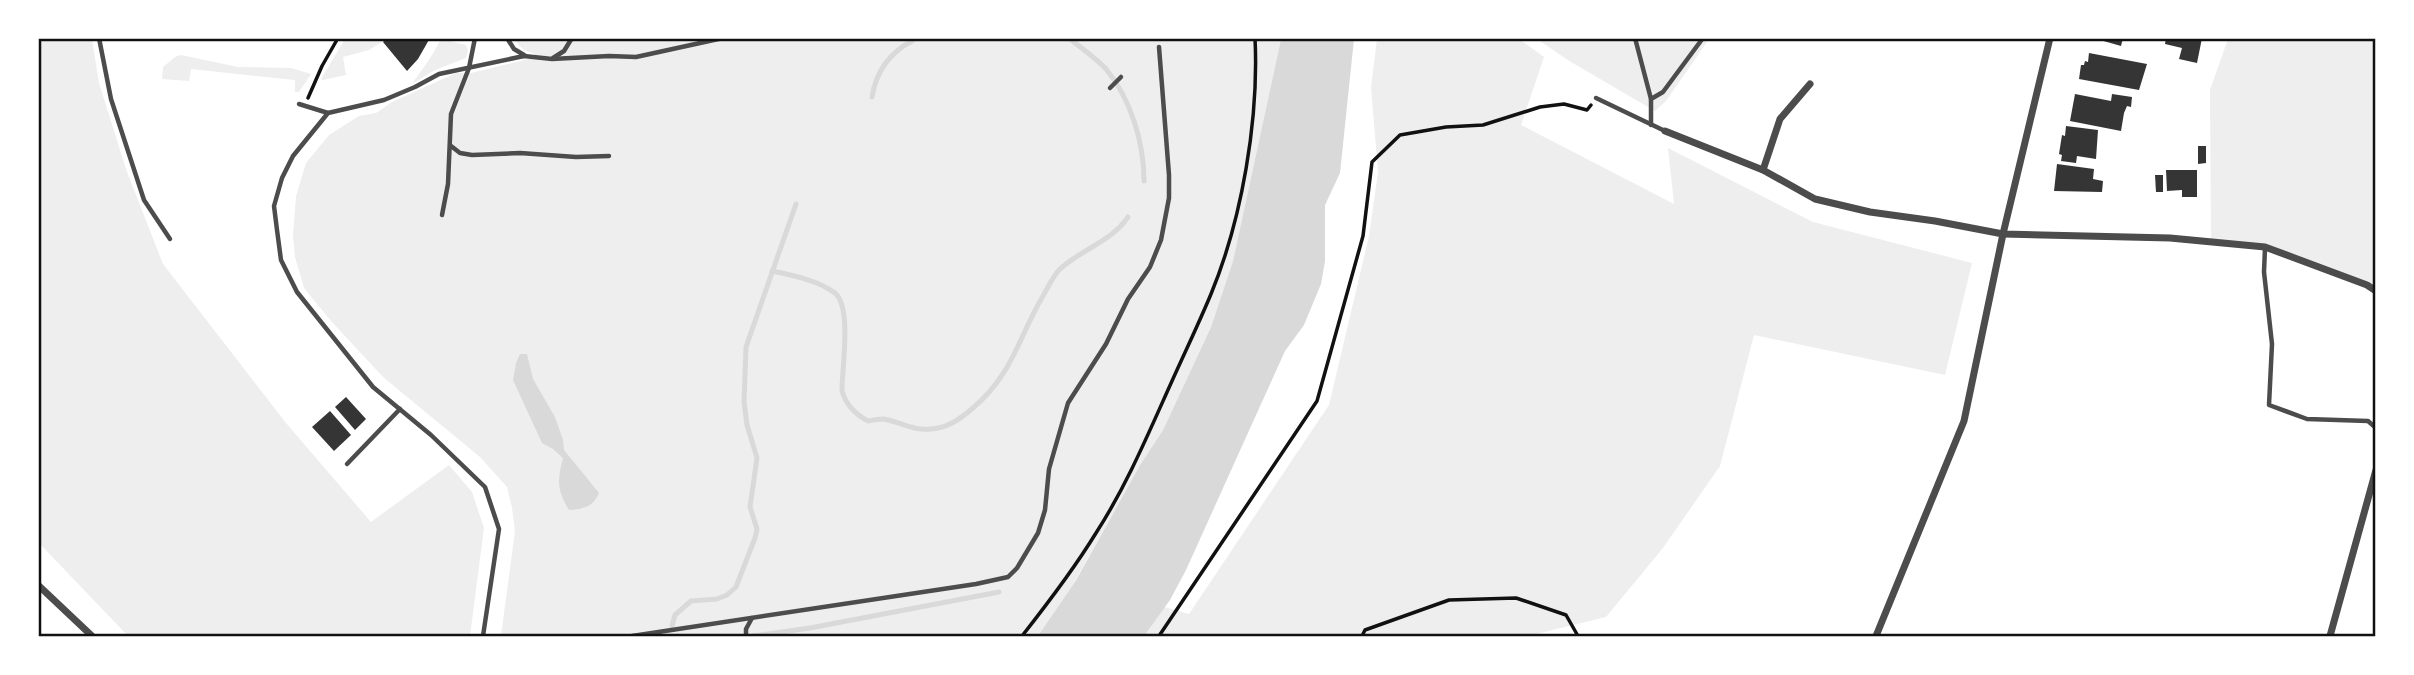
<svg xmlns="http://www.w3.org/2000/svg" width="2414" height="675" font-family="Overpass,sans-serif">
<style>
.green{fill:#eee}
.water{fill:#d9d9d9}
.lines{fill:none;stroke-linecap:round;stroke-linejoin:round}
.stream{stroke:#d9d9d9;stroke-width:5}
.building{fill:#353535}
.path{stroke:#111;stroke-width:3.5}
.service{stroke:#4c4c4c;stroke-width:4.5}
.minor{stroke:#4c4c4c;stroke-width:7}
.neatline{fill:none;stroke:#111;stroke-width:2.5}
</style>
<rect width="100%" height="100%" fill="#fff"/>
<g class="green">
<path d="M39 38 92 39 99 83 127 172 163 264 286 423 371 522 449 465 472 492 484 528 470 636H128L39 543Z"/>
<path d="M345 39H387L369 50 343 57 346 75 323 80 321 79Z"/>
<path d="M441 39 466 45 468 51 466 58 435 70 412 84 431 57Z"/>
<path d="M513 39H1281L1233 261 1211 327 1163 430 1140 465 1075 581 1189 614 1329 405 1369 236 1378 172 1371 87 1377 39H1519L1544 57 1521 125 1674 204 1668 148 1813 222 1972 263 1945 375 1754 335 1720 466 1663 548 1606 617 1528 636H501L515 531 512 508 507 487 480 457 383 377 331 321 304 288 295 257 293 235 296 196 306 163 329 135 359 116 376 113 392 102 456 73H471L533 58 535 54 524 50Z"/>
<path d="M1537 39H1709L1666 101 1655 111 1571 62Z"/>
<path d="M2228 39H2375V291L2265 247 2211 242 2210 90Z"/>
<path d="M181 55 238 67 291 68 311 74 299 92H295V80L191 69 189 81 162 79 163 67 175 57Z"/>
</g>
<g class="water">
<path d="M1281 39H1354L1340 173 1325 205V261L1321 284 1304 325 1285 351 1186 570 1170 600 1144 636H1038L1075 582 1140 465 1163 430 1211 327 1233 261Z"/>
<path d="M520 354H527L533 379 555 417 563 440 564 450 599 493C593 507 583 509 569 510 557 489 557 482 563 458L553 449 542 443 513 380 516 363Z"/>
</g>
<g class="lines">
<g class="stream">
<path d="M1069 38C1081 48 1096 58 1106 69 1131 99 1144 143 1144 181"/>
<path d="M872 97C876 72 889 53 912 41"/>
<path d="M772 271C791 275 818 280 835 293 852 307 842 368 842 390 845 404 856 415 868 421 873 420 879 419 884 419 900 422 913 431 931 429 948 428 960 419 973 408 1013 374 1018 338 1043 296 1048 287 1053 276 1060 269 1082 249 1111 242 1128 217"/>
<path d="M672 626 675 615 691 601 717 599 727 595 736 587 755 538 757 529 750 507 757 458 747 425 744 402 746 347 796 204"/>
<path d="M753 636 810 628 999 592"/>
</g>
</g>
<g class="building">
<path d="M387 38H430L418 59 407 71 383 42Z"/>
<path d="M2093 38H2123L2121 46Z"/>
<path d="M2166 38H2202L2197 63 2179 59 2182 48 2165 44Z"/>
<path d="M2089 53 2147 64 2139 90 2079 79 2081 65H2084L2085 61 2088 62Z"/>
<path d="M2075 94 2111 101 2112 94 2132 97 2131 107 2127 106 2124 113 2121 131 2070 121Z"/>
<path d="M2066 126 2098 130 2096 159 2077 156 2076 163 2061 161 2062 155 2059 154 2062 135 2065 136Z"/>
<path d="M2198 146H2206V163L2198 164Z"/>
<path d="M2057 164 2094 169 2093 179 2103 181 2102 192 2054 191Z"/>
<path d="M2166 170H2197V197H2182V190L2167 191Z"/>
<path d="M2155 175H2163V192H2156Z"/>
<path d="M346 397 366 419 355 430 335 407Z"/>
<path d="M330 411 351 435 334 451 312 427Z"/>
</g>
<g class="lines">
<g class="path">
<path d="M308 98 322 66 338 38"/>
<path d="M1022 636C1048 603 1074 569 1096 533 1127 485 1149 432 1172 381 1185 352 1199 323 1211 294 1242 219 1259 119 1255 38"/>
<path d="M1159 636 1317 401 1363 236 1372 162 1400 135 1446 127 1483 125 1540 107 1564 104 1587 110 1591 105"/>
<path d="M1362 636 1365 630 1449 600 1516 598 1566 615 1578 636"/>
</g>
<g class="service">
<path d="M99 38 111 99 144 200 170 239"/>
<path d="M507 38 514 49 524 55"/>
<path d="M1635 38 1651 99"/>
<path d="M553 58 564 51 572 38"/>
<path d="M1110 88 1121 77"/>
<path d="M1596 98 1665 131"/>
<path d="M299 104 328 113"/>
<path d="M1651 125V99L1663 92 1703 38"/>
<path d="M451 146 460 153 472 155 520 153 576 157 609 156"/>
<path d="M442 215 448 184 451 114 469 68 475 38"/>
<path d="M2265 248 2264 272 2272 344 2269 405 2307 419 2368 421 2376 428"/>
<path d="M347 464 400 409"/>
<path d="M483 636 499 529 485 487 431 435 373 387 297 292 281 260 277 230 274 206 282 178 293 156 328 113 384 100 415 87 439 74 524 56 552 59 609 56 636 57 723 38"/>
<path d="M632 636 976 584 1008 577 1017 568 1038 533 1045 510 1049 469 1068 403 1106 344 1128 299 1150 267 1161 240 1169 198V175L1159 47"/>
<path d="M746 636V629L752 618"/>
</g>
<g class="minor">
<path d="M1665 131 1763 170 1815 199 1870 212 1935 221 2003 234 2170 238 2265 247 2367 285 2376 291"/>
<path d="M1763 170 1780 119 1810 84"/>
<path d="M38 585 92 636"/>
<path d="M1876 636 1964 421 2003 234 2050 38"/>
<path d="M2330 636 2376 470"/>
</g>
</g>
<rect width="2414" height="675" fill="none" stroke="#ffffff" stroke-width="80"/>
<rect x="40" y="40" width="2334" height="595" class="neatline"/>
</svg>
